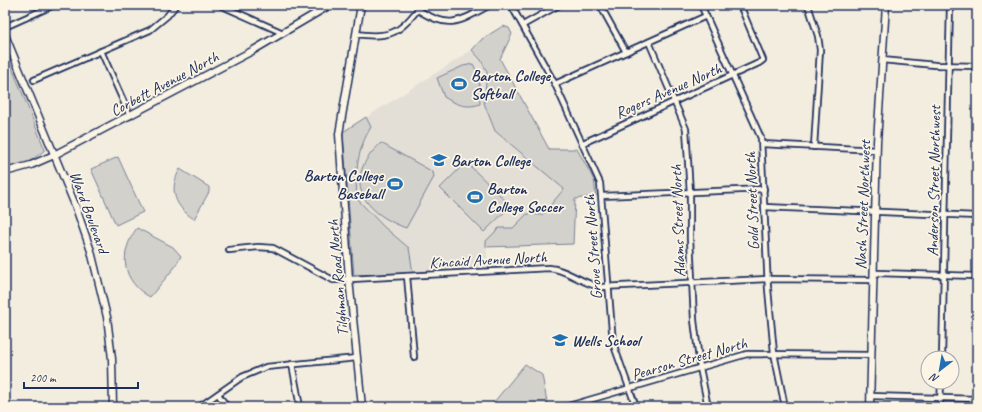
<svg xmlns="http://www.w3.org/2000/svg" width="982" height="412" font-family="Caveat,sans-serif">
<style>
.built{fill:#e3dfd6}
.green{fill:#d3d1cc;stroke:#778095}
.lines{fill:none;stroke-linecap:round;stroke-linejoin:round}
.street-casing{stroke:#1b2f5e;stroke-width:8}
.secondary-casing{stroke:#1b2f5e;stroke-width:9}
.street{stroke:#fcf5e5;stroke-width:4.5}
.secondary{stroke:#fcf5e5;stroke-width:6}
.labels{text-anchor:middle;stroke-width:3.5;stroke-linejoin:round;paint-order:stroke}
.poi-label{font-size:16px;font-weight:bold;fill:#1b2f5e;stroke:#fcf5e5;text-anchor:start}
.street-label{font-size:16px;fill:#1b2f5e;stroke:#fcf5e5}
</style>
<rect width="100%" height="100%" fill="#f3ede0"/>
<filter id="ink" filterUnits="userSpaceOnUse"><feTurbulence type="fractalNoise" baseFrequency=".025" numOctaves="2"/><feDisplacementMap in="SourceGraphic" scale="8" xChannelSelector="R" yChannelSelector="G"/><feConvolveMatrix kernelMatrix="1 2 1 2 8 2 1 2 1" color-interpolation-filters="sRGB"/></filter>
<g filter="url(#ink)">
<path class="built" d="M472 50 481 60 487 72 484 103 495 131 564 189 542 216 527 214 513 228H499L486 241 488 268 413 273 409 248 384 227 357 199 343 132Z"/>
<g class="green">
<path d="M503 26 509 28 512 34 500 59 549 149H577L594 180 596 196 575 199 573 244 486 247V241L499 228H513L527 214 542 215 564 189 495 131 484 103 487 72 481 60 472 50 482 39Z"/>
<path d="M5 50 45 150 28 163 5 169Z"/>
<path d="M473 64 479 76 480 104C467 109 455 104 444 97L437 78 463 66Z"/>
<path d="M366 117 371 127C357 150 355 172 357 199L384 227 409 248 413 273 354 275 343 132Z"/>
<path d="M381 143 433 172 434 177 406 228C362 212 341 179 381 143Z"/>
<path d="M118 157 143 212 116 225 91 169Z"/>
<path d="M466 162 511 206 484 232 440 188Z"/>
<path d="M180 169 209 187V192L194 219C175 207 168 190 180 169Z"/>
<path d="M137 228 173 247 181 256 175 267 150 297C122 282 118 253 137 228Z"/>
<path d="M525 364 542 375 548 407H490Z"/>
</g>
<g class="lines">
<defs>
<g id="street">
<path d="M220 5 283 33"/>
<path d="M511 5 555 84 600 183 613 343 636 407"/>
<path d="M600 5 626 52"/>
<path d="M701 5 761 138 768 289 774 353 785 407"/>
<path d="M808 5 818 36 820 50 814 147"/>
<path d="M418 10C450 30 459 22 490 5"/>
<path d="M523 25 559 5"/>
<path d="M5 27 54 5"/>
<path d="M356 34C390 39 401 33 421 5"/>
<path d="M649 42 686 129 690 193V238L694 320 700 368 708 407"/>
<path d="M101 51 130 116"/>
<path d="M882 60 935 65 977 66"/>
<path d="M34 80 150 30 167 16 176 5"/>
<path d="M555 84 706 16"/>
<path d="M583 143 759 63 763 60 740 5"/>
<path d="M762 144 877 150"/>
<path d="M602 196 764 189"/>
<path d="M764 207 977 216"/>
<path d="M229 250 258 247 273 248 333 280 549 268C567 269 582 284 601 287L767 279 872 280 877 273 977 276"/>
<path d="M407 276 414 357"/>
<path d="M942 358 950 5"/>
<path d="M292 364 300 407"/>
<path d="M218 394 227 407"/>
<path d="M870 396 977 399"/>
<path d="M199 407 242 377 266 367 357 358"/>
<path d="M565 407 747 354 870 355"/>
<path d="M940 407 941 382"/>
</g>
<g id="secondary">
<path d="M361 5 339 134 349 279 362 407"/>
<path d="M5 35 75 205 91 251 107 317 112 359 113 407"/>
<path d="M5 172 31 165 54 155 252 51 330 5"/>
<path d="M870 407 877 142 886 5"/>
</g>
</defs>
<use href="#street" class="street-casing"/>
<use href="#secondary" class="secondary-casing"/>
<use href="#street" class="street"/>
<use href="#secondary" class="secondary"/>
</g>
</g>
<defs>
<symbol id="stadium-bare" viewBox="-9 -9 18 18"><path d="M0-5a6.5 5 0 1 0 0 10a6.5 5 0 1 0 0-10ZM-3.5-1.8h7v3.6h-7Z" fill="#1f6fb2" stroke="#fcf5e5" stroke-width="2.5" paint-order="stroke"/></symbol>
<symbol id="university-bare" viewBox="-9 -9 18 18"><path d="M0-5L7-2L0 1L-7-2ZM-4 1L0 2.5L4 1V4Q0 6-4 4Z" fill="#1f6fb2" stroke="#fcf5e5" stroke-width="2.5" paint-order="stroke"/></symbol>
<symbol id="school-bare" viewBox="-9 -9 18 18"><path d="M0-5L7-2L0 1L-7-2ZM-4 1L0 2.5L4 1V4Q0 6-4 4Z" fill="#1f6fb2" stroke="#fcf5e5" stroke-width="2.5" paint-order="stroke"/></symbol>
</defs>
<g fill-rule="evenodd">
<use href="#stadium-bare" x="448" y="73" width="22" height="22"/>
<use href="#university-bare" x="428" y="149" width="22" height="22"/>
<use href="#stadium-bare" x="384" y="173" width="22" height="22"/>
<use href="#stadium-bare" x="464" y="186" width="22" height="22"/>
<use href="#school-bare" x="549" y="329" width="22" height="22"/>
</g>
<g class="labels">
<g class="poi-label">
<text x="471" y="81">Barton College<tspan x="471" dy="18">Softball</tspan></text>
<text x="451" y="166">Barton College</text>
<text x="383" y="181" text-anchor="end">Barton College<tspan x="383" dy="18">Baseball</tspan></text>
<text x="487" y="194">Barton<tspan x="487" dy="18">College Soccer</tspan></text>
<text x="572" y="346">Wells School</text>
</g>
<g class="street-label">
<text transform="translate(164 83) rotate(-28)" y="6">Corbett Avenue North</text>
<text transform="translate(668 90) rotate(-24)" y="6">Rogers Avenue North</text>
<text transform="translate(933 181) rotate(-89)" y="6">Anderson Street Northwest</text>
<text transform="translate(751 201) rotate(-92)" y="6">Gold Street North</text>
<text transform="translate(862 205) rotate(-88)" y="6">Nash Street Northwest</text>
<text transform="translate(90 212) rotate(70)" y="6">Ward Boulevard</text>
<text transform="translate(677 221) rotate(-92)" y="6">Adams Street North</text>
<text transform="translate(592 247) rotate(-94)" y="6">Grove Street North</text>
<text transform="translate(488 259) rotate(-3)" y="6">Kincaid Avenue North</text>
<text transform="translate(337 278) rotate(-95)" y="6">Tilghman Road North</text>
<text transform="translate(689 358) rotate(-16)" y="6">Pearson Street North</text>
</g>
</g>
<rect width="982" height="412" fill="none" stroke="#fcf5e5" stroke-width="20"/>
<rect x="10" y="10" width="962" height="392" fill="none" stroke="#1b2f5e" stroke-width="1.5" filter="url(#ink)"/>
<g transform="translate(940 370) rotate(211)"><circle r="19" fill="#fcf5e5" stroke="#a2a6af"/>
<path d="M0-3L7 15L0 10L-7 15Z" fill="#1f6fb2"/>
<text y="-6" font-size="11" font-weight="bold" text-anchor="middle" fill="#1b2f5e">N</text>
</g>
<path d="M24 382v6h114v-6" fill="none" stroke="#1b2f5e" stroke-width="2"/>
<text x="30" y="382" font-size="12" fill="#1b2f5e" stroke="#fcf5e5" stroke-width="3" paint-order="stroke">200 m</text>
</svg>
